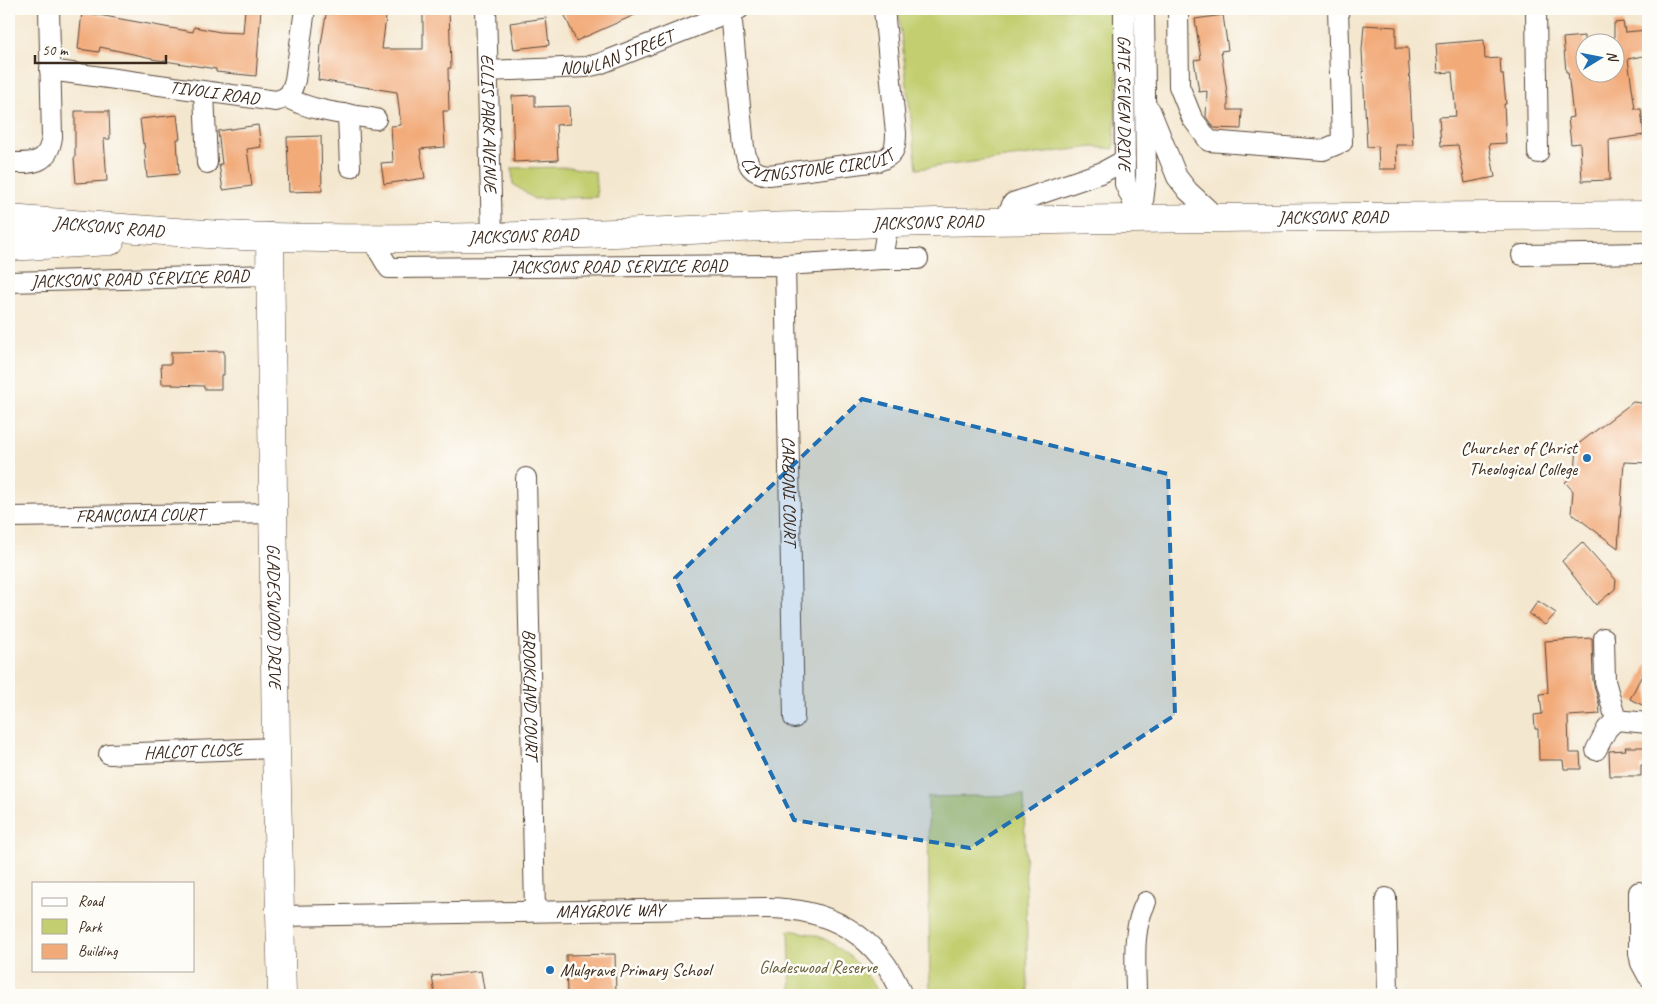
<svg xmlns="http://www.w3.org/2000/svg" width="1657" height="1004" font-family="Caveat,sans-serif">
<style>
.green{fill:#c2ce70;stroke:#7e7c47}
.building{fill:#f2aa79}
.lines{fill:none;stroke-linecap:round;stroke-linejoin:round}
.street-casing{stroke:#574639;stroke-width:22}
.secondary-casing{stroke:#574639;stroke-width:29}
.primary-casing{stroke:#574639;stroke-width:29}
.street{stroke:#fff;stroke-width:20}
.secondary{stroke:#fff;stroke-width:28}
.primary{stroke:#fff;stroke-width:28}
.marked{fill:#1f6fb2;fill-opacity:0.2;stroke:#1f6fb2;stroke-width:4;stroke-dasharray:10 6;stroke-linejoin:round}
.poi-dot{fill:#1f6fb2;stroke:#fdfcf7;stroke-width:2}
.labels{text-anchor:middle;stroke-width:5;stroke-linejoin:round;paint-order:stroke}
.street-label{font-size:18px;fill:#3b2a1e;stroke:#fdfcf7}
.poi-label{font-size:18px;fill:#3b2a1e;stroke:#fdfcf7;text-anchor:end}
.park-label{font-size:18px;fill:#645b37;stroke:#fdfcf7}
</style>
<rect width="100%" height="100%" fill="#fdfcf7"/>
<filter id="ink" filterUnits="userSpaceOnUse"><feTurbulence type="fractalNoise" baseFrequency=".02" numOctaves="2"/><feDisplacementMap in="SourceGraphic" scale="10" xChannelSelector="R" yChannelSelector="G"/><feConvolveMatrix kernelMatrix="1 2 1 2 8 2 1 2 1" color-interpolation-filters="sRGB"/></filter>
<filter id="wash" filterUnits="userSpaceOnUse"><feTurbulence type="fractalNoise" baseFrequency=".0096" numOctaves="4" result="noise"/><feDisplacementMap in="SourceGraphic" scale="20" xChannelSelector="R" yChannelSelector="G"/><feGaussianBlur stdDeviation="1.12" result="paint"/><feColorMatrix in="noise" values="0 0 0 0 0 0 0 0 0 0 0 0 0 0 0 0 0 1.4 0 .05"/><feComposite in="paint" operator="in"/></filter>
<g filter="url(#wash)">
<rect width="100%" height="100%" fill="#f4e7cf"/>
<g class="green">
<path d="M898 9H1120L1114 149 1093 147 917 169Z"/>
<path d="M570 167 595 172 597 197 534 199 513 184 512 168Z"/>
<path d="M1024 795 1028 995H930L928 797Z"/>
<path d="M789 930C800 932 811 933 820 937 845 948 868 971 878 995H791Z"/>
</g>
<g id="blocks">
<g class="building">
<path d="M245 9H261L256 76 216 72V69L152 59V58L100 47 99 52 78 49 82 12 193 32 194 27 220 32 243 33Z"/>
<path d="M327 9H387L382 49H423V9H449L451 68H448L449 111H443L445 147 420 149 425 178 384 184 381 163 393 162 391 126 401 125 397 92 318 80 321 44Z"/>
<path d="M562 9H648L576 41Z"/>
<path d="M1223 15 1228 50 1221 51 1228 100V110H1242L1241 129 1214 128 1206 117 1207 91 1199 92 1194 60 1201 59 1195 19Z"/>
<path d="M546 18 549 45 514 49 510 23Z"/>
<path d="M1623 22 1625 32 1648 30V55L1628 59 1635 109H1641L1644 135 1609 140 1610 180 1582 181 1580 143 1571 144 1568 118 1573 117 1568 72H1566L1563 38 1584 36V75L1614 72V23Z"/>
<path d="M1364 25 1396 27V48H1408L1413 145H1396L1397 169H1379L1378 146 1367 147 1362 50Z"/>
<path d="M1484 40 1485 59 1500 58 1501 74H1503L1506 104H1504L1506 143 1489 144 1495 177 1465 183 1458 145 1441 146 1439 117 1456 116 1452 72 1438 73 1436 44Z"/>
<path d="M535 95V107L569 106 570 124 556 125 558 160 514 162 512 96Z"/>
<path d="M75 111H109L110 139H104L107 181 76 183 74 158H75Z"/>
<path d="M177 115 180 139H177L179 174 147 177 144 143 143 144 140 119Z"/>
<path d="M258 125 261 147 247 149 252 186 223 190 219 164H222L218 131Z"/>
<path d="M321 136 322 191 289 192 287 137Z"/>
<path d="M224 351V375H221V389H204V386L172 385 173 384H162L161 364H171V352Z"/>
<path d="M1633 402 1648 404V463L1624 462 1618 548 1571 513 1573 491 1565 482 1575 475 1577 445Z"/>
<path d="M1582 542 1616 580 1615 589 1596 605 1562 561Z"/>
<path d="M1538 601 1556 613 1545 625 1529 614Z"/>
<path d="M1592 638 1593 681 1599 704 1600 714 1568 716 1569 753H1580L1581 769H1564L1563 760H1539L1538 729H1535L1534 715 1542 714 1540 694 1548 693 1545 641Z"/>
<path d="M1648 663V708L1630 699Z"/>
<path d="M1625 747H1648V765H1641V776H1610L1609 751 1626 750Z"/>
<path d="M615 954 616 995H567L566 955Z"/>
<path d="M481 971 485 995H435L432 976Z"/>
</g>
</g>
</g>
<g filter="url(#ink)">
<use href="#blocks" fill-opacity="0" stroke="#574639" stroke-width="1"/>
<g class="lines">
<defs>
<g id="street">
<path id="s1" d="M486 9 492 236"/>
<path id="s2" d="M1124 9 1125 184 1141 219"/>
<path d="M1178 9 1179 86 1192 118 1209 141 1323 150 1342 142 1338 9"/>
<path d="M1536 9 1538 153"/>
<path id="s3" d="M731 12 744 148C748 166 751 173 769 175L878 161C894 156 896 149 896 133L884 9"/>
<path id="s4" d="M50 70 276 101C290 97 291 93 295 80L305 9"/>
<path id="s5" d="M488 71 586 67 599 64 739 9"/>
<path d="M204 92 207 163"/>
<path d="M286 97C313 112 346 114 376 119"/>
<path d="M1150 110 1177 177 1188 191 1217 218"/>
<path d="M348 114 350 167"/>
<path d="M9 163C33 163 48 165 52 137L49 9"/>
<path d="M1141 219 1146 176 1144 9"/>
<path d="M1004 221 1013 203 1103 172 1125 160"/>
<path id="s6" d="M371 238 389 268 785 265 882 259 888 223"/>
<path d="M1522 255 1648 253"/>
<path d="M882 259H918"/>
<path id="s7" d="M785 265 794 718"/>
<path id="s8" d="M9 282 271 275"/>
<path id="s9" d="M526 478 535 911"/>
<path id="s10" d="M9 517 273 513"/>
<path d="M1604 638 1605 681 1616 720 1648 723"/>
<path d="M1596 750 1607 729 1616 720"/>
<path id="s11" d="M109 754 276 748"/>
<path d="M1639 892V953L1641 963 1648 976"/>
<path d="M1386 898 1388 995"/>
<path id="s12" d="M280 916 765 908C828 908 878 934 902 995"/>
<path d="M1136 995C1136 963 1131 931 1146 902"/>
</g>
<g id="secondary">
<path id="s13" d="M270 237 276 748 282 995"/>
</g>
<g id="primary">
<path id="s14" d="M9 219C96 225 184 235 272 237 478 243 684 228 890 223 1143 217 1395 217 1648 215"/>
<path d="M9 247 110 241"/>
</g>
</defs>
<use href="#street" class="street-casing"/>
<use href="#secondary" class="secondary-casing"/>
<use href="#primary" class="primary-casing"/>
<use href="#street" class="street"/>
<use href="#secondary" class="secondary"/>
<use href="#primary" class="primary"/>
</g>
</g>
<path class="marked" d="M862 399 1168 474 1175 715 970 848 794 820 675 578Z"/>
<g class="poi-dot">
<circle cx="1587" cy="458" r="5"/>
<circle cx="550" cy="970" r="5"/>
</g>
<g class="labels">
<g class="street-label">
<text dy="6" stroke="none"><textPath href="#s5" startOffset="131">NOWLAN STREET</textPath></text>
<text dy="6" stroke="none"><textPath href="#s4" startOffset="166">TIVOLI ROAD</textPath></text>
<text dy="6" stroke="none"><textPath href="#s2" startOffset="94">GATE SEVEN DRIVE</textPath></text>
<text dy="6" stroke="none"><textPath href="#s1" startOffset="114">ELLIS PARK AVENUE</textPath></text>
<text dy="6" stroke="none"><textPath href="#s3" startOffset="225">LIVINGSTONE CIRCUIT</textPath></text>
<text dy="6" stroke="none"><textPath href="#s14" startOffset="1325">JACKSONS ROAD</textPath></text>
<text dy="6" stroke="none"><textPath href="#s14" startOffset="920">JACKSONS ROAD</textPath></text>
<text dy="6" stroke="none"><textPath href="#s14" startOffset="100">JACKSONS ROAD</textPath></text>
<text dy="6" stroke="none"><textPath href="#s14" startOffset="515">JACKSONS ROAD</textPath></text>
<text dy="6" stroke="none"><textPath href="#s6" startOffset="264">JACKSONS ROAD SERVICE ROAD</textPath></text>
<text dy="6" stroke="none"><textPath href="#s8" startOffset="131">JACKSONS ROAD SERVICE ROAD</textPath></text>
<text dy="6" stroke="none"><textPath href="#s7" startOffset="226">CARBONI COURT</textPath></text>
<text dy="6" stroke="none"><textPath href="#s10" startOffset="131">FRANCONIA COURT</textPath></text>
<text dy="6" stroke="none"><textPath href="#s13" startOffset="379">GLADESWOOD DRIVE</textPath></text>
<text dy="6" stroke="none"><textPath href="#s9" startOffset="216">BROOKLAND COURT</textPath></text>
<text dy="6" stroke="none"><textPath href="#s11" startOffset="84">HALCOT CLOSE</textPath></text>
<text dy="6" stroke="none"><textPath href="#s12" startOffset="330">MAYGROVE WAY</textPath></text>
</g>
<g class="poi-label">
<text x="1577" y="454">Churches of Christ<tspan x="1577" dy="21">Theological College</tspan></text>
<text x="560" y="976" text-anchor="start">Mulgrave Primary School</text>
</g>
<g class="park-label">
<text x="818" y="973">Gladeswood Reserve</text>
</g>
</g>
<rect width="1657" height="1004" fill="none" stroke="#fdfcf7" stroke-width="30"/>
<rect x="32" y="882" width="162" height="90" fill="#fdfcf7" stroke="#afa8a0"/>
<rect x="42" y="898" width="25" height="8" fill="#ffffff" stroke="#afa8a0"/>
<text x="78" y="906" font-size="15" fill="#3b2a1e">Road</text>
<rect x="42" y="919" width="25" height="15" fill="#c2ce70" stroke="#afa8a0"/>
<text x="78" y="932" font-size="15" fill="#3b2a1e">Park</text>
<rect x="42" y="944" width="25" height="15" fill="#f2aa79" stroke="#afa8a0"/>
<text x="78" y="956" font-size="15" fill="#3b2a1e">Building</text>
<g transform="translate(1600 58) rotate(80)"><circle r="24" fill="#fdfcf7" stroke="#afa8a0"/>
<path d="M0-4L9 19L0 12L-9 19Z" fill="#1f6fb2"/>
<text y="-8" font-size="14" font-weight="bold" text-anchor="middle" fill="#3b2a1e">N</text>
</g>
<path d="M35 55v8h131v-8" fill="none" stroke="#3b2a1e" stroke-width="2.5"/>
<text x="42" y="55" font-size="15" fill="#3b2a1e" stroke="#fdfcf7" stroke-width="4" paint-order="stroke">50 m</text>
</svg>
